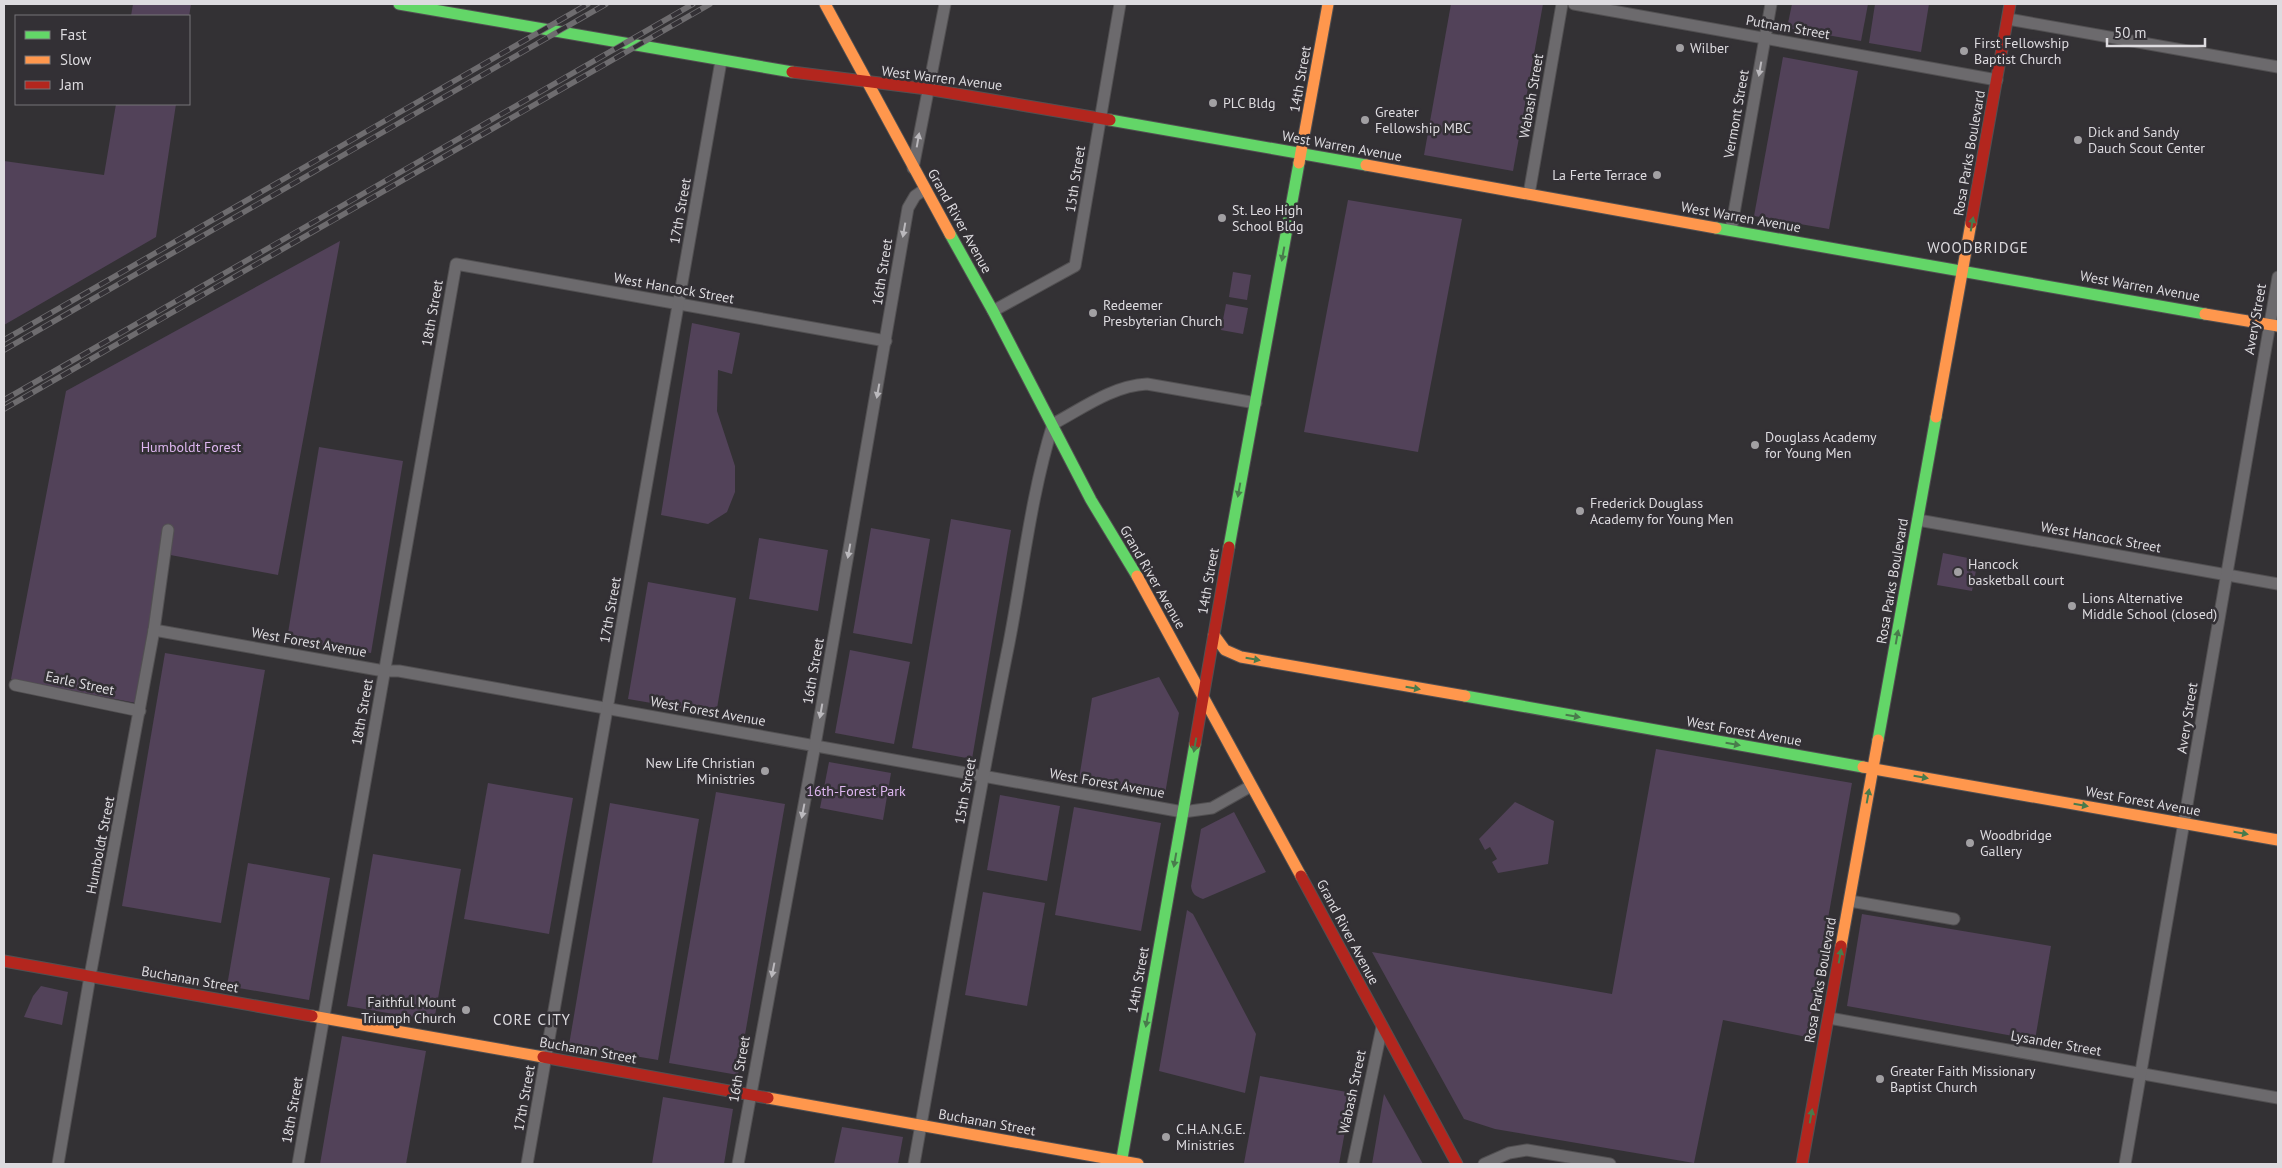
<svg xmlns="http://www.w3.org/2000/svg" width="2282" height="1168" font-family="'PT Sans',sans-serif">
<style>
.green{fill:#524259}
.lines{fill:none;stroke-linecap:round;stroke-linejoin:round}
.street-casing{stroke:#525052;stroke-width:13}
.fast-casing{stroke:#525052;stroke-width:13}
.slow-casing{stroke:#525052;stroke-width:13}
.jam-casing{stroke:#525052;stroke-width:13}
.street{stroke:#6c6a6d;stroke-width:11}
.fast{stroke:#63d668;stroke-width:11}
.slow{stroke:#ff974d;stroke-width:11}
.jam{stroke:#b3261e;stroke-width:11}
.rail-casing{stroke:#6e6c6f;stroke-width:5.5}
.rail{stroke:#333035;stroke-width:4;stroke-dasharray:11;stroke-linecap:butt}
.oneway{fill:#bbb9bd}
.oneway2{fill:#497b4c}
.poi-dot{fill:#a2a0a3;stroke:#333035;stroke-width:2}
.labels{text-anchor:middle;stroke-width:5;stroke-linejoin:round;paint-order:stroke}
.street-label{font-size:14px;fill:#dddbdf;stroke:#333035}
.poi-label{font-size:14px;fill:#dddbdf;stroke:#333035;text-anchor:start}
.park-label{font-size:14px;fill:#deb7f0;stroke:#333035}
.neighbourhood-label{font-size:15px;letter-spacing:1px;fill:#dddbdf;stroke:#333035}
</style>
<rect width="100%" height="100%" fill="#333134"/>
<g class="green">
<path d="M133 4H191L189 17 131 16Z"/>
<path d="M1451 4H1543L1513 171 1424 155Z"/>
<path d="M1792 4H1868L1861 41 1787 28Z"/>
<path d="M1875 4H1929L1921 52 1869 43Z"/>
<path d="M1783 57 1858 71 1829 229 1754 216Z"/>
<path d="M116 104H176L156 237 4 325V161L104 175Z"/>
<path d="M1348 200 1462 219 1418 452 1304 432Z"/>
<path d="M340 241 278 575 165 554 136 703 11 679 66 391Z"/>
<path d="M1233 272 1251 275 1247 300 1229 297Z"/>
<path d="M1226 304 1248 308 1243 334 1221 330Z"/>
<path d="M692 323 740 333 732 374 718 370 717 411 735 466V492L727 512 708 524 661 515Z"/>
<path d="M319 447 403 461 371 653 287 639Z"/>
<path d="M951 519 1011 530 972 759 912 748Z"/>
<path d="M871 528 930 539 912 644 853 633Z"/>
<path d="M759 538 828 550 818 611 749 599Z"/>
<path d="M1943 553 1978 560 1972 591 1937 585Z"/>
<path d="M648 582 736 598 716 714 628 699Z"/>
<path d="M850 650 910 662 894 744 835 733Z"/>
<path d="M165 653 265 670 221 923 122 906Z"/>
<path d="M1159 677 1179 713 1165 794 1079 779 1092 698Z"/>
<path d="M1656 749 1852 783 1807 1037 1723 1020 1694 1163 1495 1129 1464 1119 1372 952 1612 994Z"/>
<path d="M829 762 891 773 883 820 820 808Z"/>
<path d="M488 783 573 798 549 934 464 919Z"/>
<path d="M716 792 785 804 738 1075 669 1063Z"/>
<path d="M1000 795 1060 806 1047 881 987 870Z"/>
<path d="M1515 802 1554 821 1548 864 1498 873 1492 862 1497 859 1490 847 1485 850 1479 839Z"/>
<path d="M610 803 699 819 658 1060 569 1045Z"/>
<path d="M1074 807 1161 823 1141 931 1055 915Z"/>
<path d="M1234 812 1266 872 1203 899C1195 896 1192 894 1191 886L1201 829Z"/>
<path d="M373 854 461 869 434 1021 347 1006Z"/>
<path d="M248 863 330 878 309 1000 227 986Z"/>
<path d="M983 892 1045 903 1027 1006 965 995Z"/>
<path d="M1187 910 1193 914 1256 1034 1245 1093 1159 1071Z"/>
<path d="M1862 914 2051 946 2035 1040 1847 1006Z"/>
<path d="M41 986 68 992 62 1025 24 1017 33 996Z"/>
<path d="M342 1036 426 1051 406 1164H320Z"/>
<path d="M1260 1076 1352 1093 1339 1164 1244 1163Z"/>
<path d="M1384 1094 1423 1164H1372Z"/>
<path d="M663 1097 733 1109 724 1164H652Z"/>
<path d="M842 1127 903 1137 898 1164H834Z"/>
</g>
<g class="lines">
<defs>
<g id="street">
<path d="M1574 4 1997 80"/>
<path d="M2008 19 2278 67"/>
<path d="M913 168 945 4"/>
<path d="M1529 194 1562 4"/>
<path d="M1731 230 1771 4"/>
<path d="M993 311 1075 266 1120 4"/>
<path d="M1918 520 2278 584"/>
<path d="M154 630 384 671H399L1183 812 1212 808 1251 786"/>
<path d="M15 685 140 711"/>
<path d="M1850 901 1954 919"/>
<path d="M1829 1018 2278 1098"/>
<path d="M58 1164 90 976 154 630 168 530"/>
<path d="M298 1164 456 264 886 341"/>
<path d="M527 1164 721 61"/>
<path d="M738 1164 815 745 908 208 915 196 925 189"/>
<path d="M914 1164C945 990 974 816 1009 643 1023 570 1031 495 1053 424 1083 408 1112 386 1147 384L1256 403"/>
<path d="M1353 1164 1382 1027"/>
<path d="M1484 1164 1509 1153 1527 1150 1610 1164"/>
<path d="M2125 1164 2278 277"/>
</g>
<g id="fast">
<path d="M399 4 792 72"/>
<path d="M1110 120 1366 165"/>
<path d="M1716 228 2205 314"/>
<path d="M950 234 993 311 1091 500 1137 576"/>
<path d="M1229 547 1299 163"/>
<path d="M1465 696 1863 767"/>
<path d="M1878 740 1936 417"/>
<path d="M1121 1164 1195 744"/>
</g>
<g id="slow">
<path d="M825 4 950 234"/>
<path d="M1299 163 1328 4"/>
<path d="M1366 165 1716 228"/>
<path d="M2205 314 2278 326"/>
<path d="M1936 417 1971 223"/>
<path d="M1137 576 1301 876"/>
<path d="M1214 635 1225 650 1241 657 1465 696"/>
<path d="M1863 767 2278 840"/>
<path d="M1841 946 1878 740"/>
<path d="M312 1016 543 1057"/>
<path d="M768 1098 1138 1164"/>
</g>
<g id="jam">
<path d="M792 72 927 89 1110 120"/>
<path d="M1971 223 2010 4"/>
<path d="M1195 744 1229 547"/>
<path d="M1301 876 1457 1164"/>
<path d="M4 961 312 1016"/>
<path d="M543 1057 768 1098"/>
<path d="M1802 1164 1841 946"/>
</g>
</defs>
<use href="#street" class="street-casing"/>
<use href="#fast" class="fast-casing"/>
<use href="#slow" class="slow-casing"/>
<use href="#jam" class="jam-casing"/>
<use href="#street" class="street"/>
<use href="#fast" class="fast"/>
<use href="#slow" class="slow"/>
<use href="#jam" class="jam"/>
<defs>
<g id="rail">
<path d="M4 340 588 4"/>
<path d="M4 350 606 4"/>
<path d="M4 400 693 4"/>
<path d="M4 409 710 4"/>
</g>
</defs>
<use href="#rail" class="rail-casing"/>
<use href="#rail" class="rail"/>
</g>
<defs><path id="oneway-solid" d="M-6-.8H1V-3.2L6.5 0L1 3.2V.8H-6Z" transform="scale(1.25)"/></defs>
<g class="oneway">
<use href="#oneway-solid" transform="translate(1760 69) rotate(100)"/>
<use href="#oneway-solid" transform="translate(918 140) rotate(-80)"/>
<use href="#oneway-solid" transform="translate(904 230) rotate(100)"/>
<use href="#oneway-solid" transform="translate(878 391) rotate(100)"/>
<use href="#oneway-solid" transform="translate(849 551) rotate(100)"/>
<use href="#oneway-solid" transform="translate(821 711) rotate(100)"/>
<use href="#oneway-solid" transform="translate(803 811) rotate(101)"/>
<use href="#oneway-solid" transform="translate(773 970) rotate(101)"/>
</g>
<g class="oneway2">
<use href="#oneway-solid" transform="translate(1972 224) rotate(-80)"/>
<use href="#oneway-solid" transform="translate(1283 254) rotate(100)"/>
<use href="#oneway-solid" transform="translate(1239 490) rotate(100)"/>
<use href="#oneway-solid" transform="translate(1897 637) rotate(-80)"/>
<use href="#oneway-solid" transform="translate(1253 659) rotate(10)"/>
<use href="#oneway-solid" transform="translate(1413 688) rotate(10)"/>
<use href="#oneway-solid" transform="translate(1573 716) rotate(10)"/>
<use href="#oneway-solid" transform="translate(1733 744) rotate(10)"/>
<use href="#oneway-solid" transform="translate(1195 745) rotate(100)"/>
<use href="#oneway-solid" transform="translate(1921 777) rotate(10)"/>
<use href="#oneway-solid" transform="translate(1868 796) rotate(-80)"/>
<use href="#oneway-solid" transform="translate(2081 805) rotate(10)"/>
<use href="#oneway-solid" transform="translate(2241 833) rotate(10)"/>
<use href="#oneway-solid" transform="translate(1175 860) rotate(100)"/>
<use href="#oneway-solid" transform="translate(1840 956) rotate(-80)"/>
<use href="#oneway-solid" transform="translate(1147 1020) rotate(100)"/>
<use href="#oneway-solid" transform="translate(1811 1116) rotate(-80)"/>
</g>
<g class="poi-dot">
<circle cx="1680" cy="48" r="5"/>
<circle cx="1964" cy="51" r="5"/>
<circle cx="1213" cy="103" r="5"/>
<circle cx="1365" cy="120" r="5"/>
<circle cx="2078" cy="140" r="5"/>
<circle cx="1657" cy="175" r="5"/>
<circle cx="1222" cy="218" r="5"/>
<circle cx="1093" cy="313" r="5"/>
<circle cx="1755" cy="445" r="5"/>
<circle cx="1580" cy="511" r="5"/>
<circle cx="1958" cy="572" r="5"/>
<circle cx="2072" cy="606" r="5"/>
<circle cx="765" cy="771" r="5"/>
<circle cx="1970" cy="843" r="5"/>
<circle cx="466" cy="1010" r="5"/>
<circle cx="1880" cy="1079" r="5"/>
<circle cx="1166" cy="1137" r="5"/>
</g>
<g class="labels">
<g class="street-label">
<text transform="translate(1788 27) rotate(10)" y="5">Putnam Street</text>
<text transform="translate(942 78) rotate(7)" y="5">West Warren Avenue</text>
<text transform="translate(1300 79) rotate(-80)" y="5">14th Street</text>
<text transform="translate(1531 96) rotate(-80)" y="5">Wabash Street</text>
<text transform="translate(1736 114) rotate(-80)" y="5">Vermont Street</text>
<text transform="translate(1342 146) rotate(10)" y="5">West Warren Avenue</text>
<text transform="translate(1969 153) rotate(-80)" y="5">Rosa Parks Boulevard</text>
<text transform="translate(1075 179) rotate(-81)" y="5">15th Street</text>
<text transform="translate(680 211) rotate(-80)" y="5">17th Street</text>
<text transform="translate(1741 217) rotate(10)" y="5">West Warren Avenue</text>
<text transform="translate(960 221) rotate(61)" y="5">Grand River Avenue</text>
<text transform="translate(882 272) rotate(-81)" y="5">16th Street</text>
<text transform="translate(2140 286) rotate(10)" y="5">West Warren Avenue</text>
<text transform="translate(674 288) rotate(10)" y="5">West Hancock Street</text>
<text transform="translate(432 313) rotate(-80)" y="5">18th Street</text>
<text transform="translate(2255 319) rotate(-80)" y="5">Avery Street</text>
<text transform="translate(2101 537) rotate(10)" y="5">West Hancock Street</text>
<text transform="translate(1153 577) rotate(60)" y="5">Grand River Avenue</text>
<text transform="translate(1208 581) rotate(-80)" y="5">14th Street</text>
<text transform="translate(1892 581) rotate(-80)" y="5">Rosa Parks Boulevard</text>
<text transform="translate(610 610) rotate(-80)" y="5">17th Street</text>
<text transform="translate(309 642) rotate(10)" y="5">West Forest Avenue</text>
<text transform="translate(813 671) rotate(-80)" y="5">16th Street</text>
<text transform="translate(80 683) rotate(12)" y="5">Earle Street</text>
<text transform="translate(708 711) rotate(10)" y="5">West Forest Avenue</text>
<text transform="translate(362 712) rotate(-80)" y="5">18th Street</text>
<text transform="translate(2187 718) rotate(-81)" y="5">Avery Street</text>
<text transform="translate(1744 731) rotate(10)" y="5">West Forest Avenue</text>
<text transform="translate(1107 783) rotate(10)" y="5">West Forest Avenue</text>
<text transform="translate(965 791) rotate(-80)" y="5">15th Street</text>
<text transform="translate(2143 801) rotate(10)" y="5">West Forest Avenue</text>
<text transform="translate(100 845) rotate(-79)" y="5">Humboldt Street</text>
<text transform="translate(1348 932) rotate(62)" y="5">Grand River Avenue</text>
<text transform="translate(190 979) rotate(10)" y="5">Buchanan Street</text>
<text transform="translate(1138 980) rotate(-80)" y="5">14th Street</text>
<text transform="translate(1820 980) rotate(-80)" y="5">Rosa Parks Boulevard</text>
<text transform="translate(2056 1043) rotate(10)" y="5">Lysander Street</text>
<text transform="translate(588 1050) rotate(10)" y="5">Buchanan Street</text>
<text transform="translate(739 1069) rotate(-80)" y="5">16th Street</text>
<text transform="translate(1352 1092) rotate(-78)" y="5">Wabash Street</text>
<text transform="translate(524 1098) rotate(-80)" y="5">17th Street</text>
<text transform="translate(292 1110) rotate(-80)" y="5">18th Street</text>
<text transform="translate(987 1122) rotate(10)" y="5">Buchanan Street</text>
</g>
<g class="poi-label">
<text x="1974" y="48">First Fellowship<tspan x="1974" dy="16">Baptist Church</tspan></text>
<text x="1690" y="53">Wilber</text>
<text x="1223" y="108">PLC Bldg</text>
<text x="1375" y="117">Greater<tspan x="1375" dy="16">Fellowship MBC</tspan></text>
<text x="2088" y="137">Dick and Sandy<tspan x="2088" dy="16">Dauch Scout Center</tspan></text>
<text x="1647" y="180" text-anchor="end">La Ferte Terrace</text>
<text x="1232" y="215">St. Leo High<tspan x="1232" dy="16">School Bldg</tspan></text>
<text x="1103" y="310">Redeemer<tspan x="1103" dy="16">Presbyterian Church</tspan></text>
<text x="1765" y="442">Douglass Academy<tspan x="1765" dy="16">for Young Men</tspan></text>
<text x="1590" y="508">Frederick Douglass<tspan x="1590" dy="16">Academy for Young Men</tspan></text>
<text x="1968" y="569">Hancock<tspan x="1968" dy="16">basketball court</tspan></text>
<text x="2082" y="603">Lions Alternative<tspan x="2082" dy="16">Middle School (closed)</tspan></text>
<text x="755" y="768" text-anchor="end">New Life Christian<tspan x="755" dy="16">Ministries</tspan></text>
<text x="1980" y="840">Woodbridge<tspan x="1980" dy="16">Gallery</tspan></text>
<text x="456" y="1007" text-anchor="end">Faithful Mount<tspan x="456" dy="16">Triumph Church</tspan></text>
<text x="1890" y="1076">Greater Faith Missionary<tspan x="1890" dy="16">Baptist Church</tspan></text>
<text x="1176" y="1134">C.H.A.N.G.E.<tspan x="1176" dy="16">Ministries</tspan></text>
</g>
<g class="park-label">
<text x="191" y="452">Humboldt Forest</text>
<text x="856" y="796">16th-Forest Park</text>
</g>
<g class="neighbourhood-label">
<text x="1978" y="253">WOODBRIDGE</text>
<text x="532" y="1025">CORE CITY</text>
</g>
</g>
<rect width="2282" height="1168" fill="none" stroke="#dddbdf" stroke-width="10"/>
<rect x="15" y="15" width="175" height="90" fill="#333035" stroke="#777479"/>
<rect x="25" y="31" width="25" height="8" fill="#63d668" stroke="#777479"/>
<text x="60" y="40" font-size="15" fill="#dddbdf">Fast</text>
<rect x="25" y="56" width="25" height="8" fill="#ff974d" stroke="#777479"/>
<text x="60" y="65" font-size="15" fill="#dddbdf">Slow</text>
<rect x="25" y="81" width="25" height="8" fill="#b3261e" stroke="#777479"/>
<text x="60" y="90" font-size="15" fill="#dddbdf">Jam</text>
<path d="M2107 38v8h98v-8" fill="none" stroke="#dddbdf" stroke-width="2.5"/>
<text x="2114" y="38" font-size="15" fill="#dddbdf" stroke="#333035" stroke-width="4" paint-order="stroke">50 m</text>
</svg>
